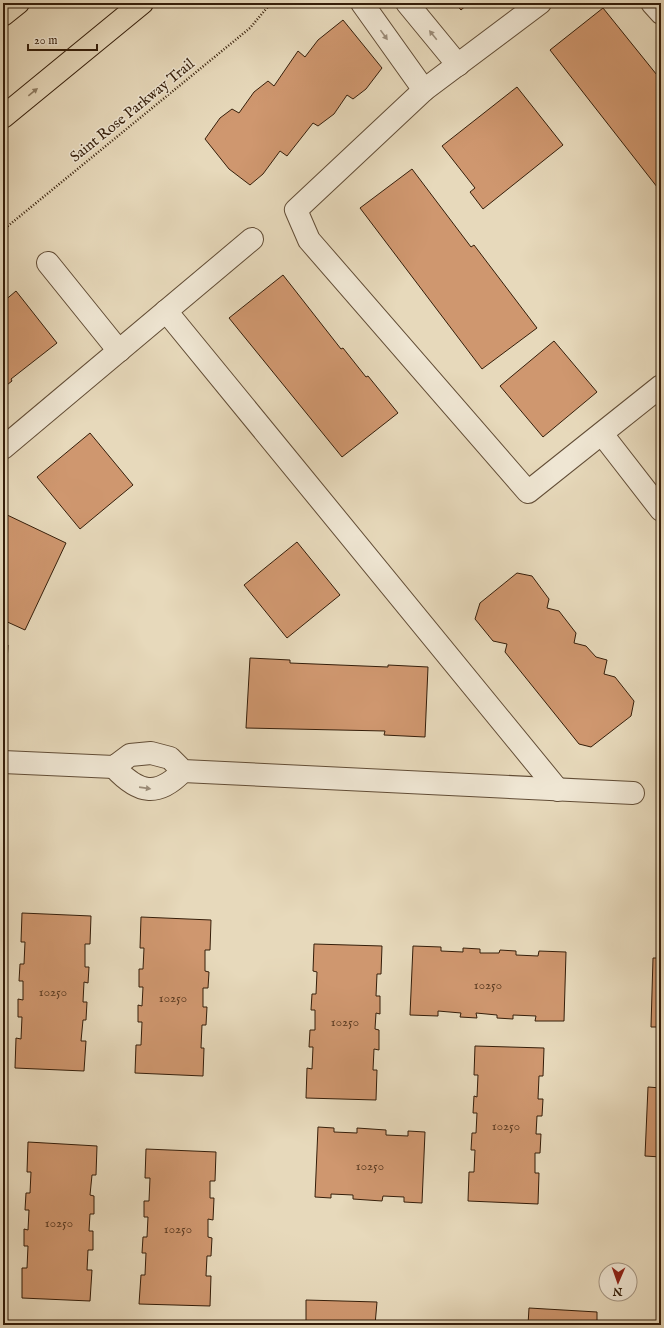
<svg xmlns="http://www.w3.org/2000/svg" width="664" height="1328" font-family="'IM FELL English',serif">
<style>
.building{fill:#cf976f;stroke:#351e0a}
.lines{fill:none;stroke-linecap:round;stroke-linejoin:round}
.minor-casing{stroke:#624d36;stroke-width:24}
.highway-casing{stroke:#351e0a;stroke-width:24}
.path{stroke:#351e0a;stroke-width:2.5;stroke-dasharray:1 2;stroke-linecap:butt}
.minor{stroke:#efe6d3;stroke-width:22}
.highway{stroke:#e7d9bb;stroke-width:22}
.oneway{fill:#9b8c79}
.oneway2{fill:#8e7c62}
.labels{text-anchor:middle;stroke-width:3;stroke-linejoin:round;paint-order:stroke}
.number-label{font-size:13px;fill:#5c3c23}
.street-label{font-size:15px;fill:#351e0a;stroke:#efe6d3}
</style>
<rect width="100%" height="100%" fill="#e7d9bb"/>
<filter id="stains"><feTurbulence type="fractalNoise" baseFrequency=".005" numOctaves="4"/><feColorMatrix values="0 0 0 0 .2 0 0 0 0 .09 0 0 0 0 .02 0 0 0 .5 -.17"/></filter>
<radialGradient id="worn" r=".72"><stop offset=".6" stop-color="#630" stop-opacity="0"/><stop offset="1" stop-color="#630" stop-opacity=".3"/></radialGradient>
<g class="building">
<path d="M455 3H469L461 10Z"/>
<path d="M603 8 661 80V192L550 50Z"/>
<path d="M343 20 382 68 366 89 353 99 347 95 334 114 318 126 313 123 287 156 280 151 263 174 250 185 229 169 205 139 220 118 232 109 239 113 254 92 268 81 274 86 298 51 305 57 318 40Z"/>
<path d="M517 87 563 145 483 209 470 192 475 188 442 146Z"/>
<path d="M412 169 471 247 474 245 537 328 482 369 360 208Z"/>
<path d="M283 275 341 349 343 348 366 377 368 376 398 413 342 457 229 318Z"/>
<path d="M16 291 57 343 11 379 12 381 3 388V302Z"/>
<path d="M554 341 597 392 543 437 500 386Z"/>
<path d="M90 433 133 485 80 529 37 477Z"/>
<path d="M3 513 66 543 25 630 3 620Z"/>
<path d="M297 542 340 595 287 638 244 585Z"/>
<path d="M517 573 532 576 549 599 547 608 559 611 576 633 574 643 586 646 596 657 607 660 604 674 615 677 634 701 631 716 591 747 579 744 505 652 507 644 493 641 475 619 480 603Z"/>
<path d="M3 645H8L4 714H3Z"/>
<path d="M250 658 290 660V663L388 667V665L428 667 425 737 384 735 385 731 246 728Z"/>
<path d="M22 913 91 916 90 944H85V967H89L88 983 84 982 83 1002H87L86 1020H83L81 1041H86L84 1071 15 1068 16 1038 21 1039 22 1017H18V999L23 1000V981H19L20 964H24L25 942H21Z"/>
<path d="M141 917 211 920 210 950H205V971L209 972 208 988H203V1007H207L206 1025H202L201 1048H204L203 1076 135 1073 136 1045H141L142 1022H138V1005L142 1006 143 987H139V969H143L144 948H140Z"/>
<path d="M314 944 382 946 381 974H377L376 996H380V1014L376 1013 375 1029 379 1030V1050L374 1049 373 1070H377L376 1100 306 1098 307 1068 312 1069 313 1047H309L310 1030H315V1010H311L312 994H316L317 972 313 971Z"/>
<path d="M413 946 441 947V951L463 952V948L480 949V953H499L500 950 516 951V955L538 956 539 951 566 952 564 1021H535L536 1016 513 1015V1019L497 1018V1015L476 1013 477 1018 460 1017 461 1013 438 1011V1016L410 1015Z"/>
<path d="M653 958H661V1027H651Z"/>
<path d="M475 1046 544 1048 543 1076H539L538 1099H543L542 1116H537L536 1134H541L540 1153H535V1173H539L538 1204 468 1201 469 1172H474L475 1150H471L472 1133H476L477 1113H473L474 1096 477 1097 478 1075H474Z"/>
<path d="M648 1087 661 1088V1157L645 1156Z"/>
<path d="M318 1127 334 1128V1132L357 1133V1128L386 1130V1135L408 1136V1131L425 1132 422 1203 404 1202V1197L383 1196 382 1201 353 1199V1195L331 1194V1198L315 1197Z"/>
<path d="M28 1142 97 1146 96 1175H92L90 1195 94 1196V1214H90L89 1231H93V1250H88L87 1270H92L90 1301 22 1298V1268H27L28 1246H24V1229L28 1230 29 1210H25L26 1193H30L31 1172H27Z"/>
<path d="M146 1149 216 1152 215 1181H210V1198H214L213 1220 208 1219V1237L212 1238 211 1256H207L206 1276H211L210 1306 139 1304 141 1275H145L146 1253H142L143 1237H147L148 1217H144V1201H149L150 1178H145Z"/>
<path d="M306 1300 377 1302 375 1325H306Z"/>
<path d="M529 1308 597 1312V1325H528Z"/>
</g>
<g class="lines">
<defs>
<g id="minor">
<path d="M362 3 424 90"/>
<path d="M407 3 458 65"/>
<path d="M540 3 424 90 296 210 309 240 528 492 661 386"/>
<path d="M652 3 661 13"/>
<path d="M48 263 119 351"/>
<path d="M166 311 558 790"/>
<path d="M602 434 661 510"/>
<path d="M3 448 252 239"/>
<path d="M3 762 114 767 130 755 151 753 170 758 183 771 633 793"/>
<path d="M114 767C138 793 157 798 183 771"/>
</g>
<g id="highway">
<path d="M3 15 18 3"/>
<path d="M3 117 142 3"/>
</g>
</defs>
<use href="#minor" class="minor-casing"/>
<use href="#highway" class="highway-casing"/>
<path class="path" d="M3 230 250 28 271 3"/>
<use href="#minor" class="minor"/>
<use href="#highway" class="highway"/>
</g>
<defs><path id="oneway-solid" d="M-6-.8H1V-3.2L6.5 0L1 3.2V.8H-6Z"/></defs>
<g class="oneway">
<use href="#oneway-solid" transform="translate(384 35) rotate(54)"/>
<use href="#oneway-solid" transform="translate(433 35) rotate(-129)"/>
<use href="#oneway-solid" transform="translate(145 788) rotate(8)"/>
</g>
<use class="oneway2" href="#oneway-solid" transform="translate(33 92) rotate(-39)"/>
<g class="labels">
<g class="number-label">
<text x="488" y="989">10250</text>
<text x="53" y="996">10250</text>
<text x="173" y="1002">10250</text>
<text x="345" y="1026">10250</text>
<text x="506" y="1130">10250</text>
<text x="370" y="1170">10250</text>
<text x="59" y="1227">10250</text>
<text x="178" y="1233">10250</text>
</g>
<g class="street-label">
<text transform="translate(132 110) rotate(-39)" y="5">Saint Rose Parkway Trail</text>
</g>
</g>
<rect width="664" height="1328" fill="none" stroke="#e7d9bb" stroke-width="16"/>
<rect x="4" y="4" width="656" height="1320" fill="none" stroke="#351e0a" stroke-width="2"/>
<rect x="8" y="8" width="648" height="1312" fill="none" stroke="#351e0a"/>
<g transform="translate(618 1282) rotate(182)"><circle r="19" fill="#efe6d3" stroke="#a59683"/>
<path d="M0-3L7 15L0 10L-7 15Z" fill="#8f2418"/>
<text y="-6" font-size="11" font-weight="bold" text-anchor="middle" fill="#351e0a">N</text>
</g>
<path d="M28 44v6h69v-6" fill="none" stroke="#351e0a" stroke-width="2"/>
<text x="34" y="44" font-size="12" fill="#351e0a" stroke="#efe6d3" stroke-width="3" paint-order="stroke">20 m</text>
<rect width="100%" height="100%" filter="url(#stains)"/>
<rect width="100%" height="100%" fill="url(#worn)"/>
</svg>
